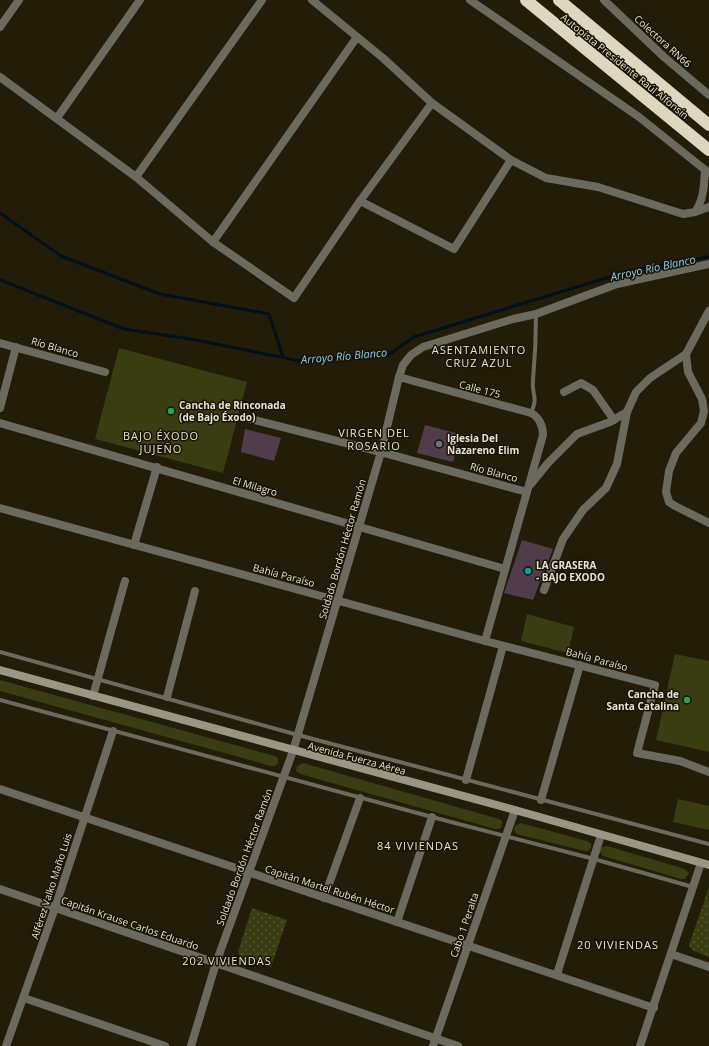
<svg xmlns="http://www.w3.org/2000/svg" width="709" height="1046" font-family="'Open Sans',sans-serif">
<style>
.grass{fill:#3a3c12}
.park{fill:url(#park-dots)}
.lines{fill:none;stroke-linecap:round;stroke-linejoin:round}
.stream{stroke:#02101b;stroke-width:3}
.building{fill:#503c4a}
.service{stroke:#6c695f;stroke-width:4}
.minor{stroke:#6c695f;stroke-width:8}
.tertiary{stroke:#6c695f;stroke-width:8}
.secondary{stroke:#9a9585;stroke-width:8}
.motorway{stroke:#ded6be;stroke-width:12}
.leisure-dot{fill:#2e9e5b;stroke:#191302;stroke-width:1.5}
.worship-dot{fill:#6b7280;stroke:#191302;stroke-width:1.5}
.culture-dot{fill:#0f9aa8;stroke:#191302;stroke-width:1.5}
.labels{text-anchor:middle;stroke-width:3;stroke-linejoin:round;paint-order:stroke}
.street-label{font-size:10px;fill:#e7e2d6;stroke:#191302}
.poi-label{font-size:10px;font-weight:bold;fill:#e7e2d6;stroke:#191302;text-anchor:start}
.water-label{font-size:11px;font-style:italic;fill:#8ccbf5;stroke:#191302}
.neighbourhood-label{font-size:11px;letter-spacing:1px;fill:#e7e2d6;stroke:#191302}
</style>
<defs>
<pattern id="park-dots" width="8" height="8" patternUnits="userSpaceOnUse"><rect width="8" height="8" fill="#3a3c12"/><path d="M2 2h.1M6 6h.1" fill="none" stroke="#565834" stroke-width="1.8" stroke-linecap="round"/></pattern>
</defs>
<rect width="100%" height="100%" fill="#231c08"/>
<g class="grass">
<path d="M119 348 247 382 223 473 95 439Z"/>
<path d="M527 614 574 627 568 653 521 641Z"/>
<path d="M675 654 709 661V752L656 740Z"/>
<path d="M0 680 275 756 278 758V763L275 766H271L0 691Z"/>
<path d="M303 763 499 819 502 821V826L499 829H495L300 774 296 771 297 766Z"/>
<path d="M678 799 709 806V830L673 822Z"/>
<path d="M521 823 587 841 591 844V848L588 851H584L517 834 514 830 515 826Z"/>
<path d="M607 846 685 869 689 873 685 879H681L603 856 599 851 602 847Z"/>
</g>
<g class="park">
<path d="M709 887V957L692 950 689 945Z"/>
<path d="M252 908 287 920 271 967 240 957 238 952Z"/>
</g>
<g class="lines">
<g class="stream">
<path d="M0 213 61 256 160 294 269 314 283 357"/>
<path d="M0 280 124 329 191 339 300 361 388 355 414 337 511 307 633 270 709 257"/>
</g>
</g>
<g class="building">
<path d="M425 425 460 434 453 462 417 453Z"/>
<path d="M245 429 281 438 274 461 241 452Z"/>
<path d="M522 540 553 549 533 600 504 593Z"/>
</g>
<g class="lines">
<g class="service">
<path d="M531 413C539 396 531 395 533 380 535 358 536 336 536 314"/>
<path d="M0 652 298 735 709 844"/>
<path d="M0 700 432 817 594 859 693 887"/>
</g>
<g class="minor">
<path d="M312 0 383 58 432 103 511 160 546 178 598 187 683 214 695 212C704 199 704 185 705 170"/>
<path d="M0 27 19 0"/>
<path d="M0 77 136 177 213 242 294 298 360 201 432 103"/>
<path d="M57 118 140 0"/>
<path d="M136 177 262 0"/>
<path d="M360 201 454 249 511 160"/>
<path d="M695 212 709 207"/>
<path d="M213 242 357 37"/>
<path d="M0 343 105 372"/>
<path d="M686 354 688 372 702 399 704 411 701 423 676 453 669 471 666 492 669 502 675 506 709 523"/>
<path d="M399 377 531 413C539 417 543 426 543 435L485 641"/>
<path d="M564 392 581 383 593 390 614 420"/>
<path d="M0 408 16 347"/>
<path d="M247 418 381 452 527 492"/>
<path d="M0 423 505 569"/>
<path d="M531 484 548 463 577 434 610 422 627 412"/>
<path d="M0 508 485 641 655 685 637 753 680 761 709 772"/>
<path d="M134 545 157 467"/>
<path d="M544 590 563 539 583 510 606 488 617 464 627 412 636 392 650 378 686 354 709 311"/>
<path d="M93 696 125 581"/>
<path d="M167 697 195 591"/>
<path d="M466 780 503 646"/>
<path d="M0 789 654 1008"/>
<path d="M541 800 580 665"/>
<path d="M0 889 458 1046"/>
<path d="M324 898 360 798"/>
<path d="M397 922 432 817"/>
<path d="M671 954 709 967"/>
<path d="M557 974 601 835"/>
<path d="M24 998 165 1046"/>
<path d="M6 1046 55 908 113 731"/>
<path d="M191 1046 216 963 293 751 381 452 399 377 403 365 411 355 423 347 513 319 536 314 617 284 709 264"/>
<path d="M433 1046 515 810"/>
<path d="M640 1046 701 863"/>
</g>
<g class="tertiary">
<path d="M470 0 639 117 709 173"/>
<path d="M604 0 664 57 709 95"/>
</g>
<path class="secondary" d="M0 670 515 810 709 865"/>
<g class="motorway">
<path d="M526 0 709 150"/>
<path d="M559 0 709 125"/>
</g>
</g>
<g class="leisure-dot">
<circle cx="171" cy="411" r="4"/>
<circle cx="687" cy="700" r="4"/>
</g>
<circle class="worship-dot" cx="439" cy="444" r="4"/>
<circle class="culture-dot" cx="528" cy="571" r="4"/>
<g class="labels">
<g class="street-label">
<text transform="translate(663 41) rotate(42)" y="4">Colectora RN66</text>
<text transform="translate(625 66) rotate(39)" y="4">Autopista Presidente Raúl Alfonsín</text>
<text transform="translate(55 347) rotate(16)" y="4">Río Blanco</text>
<text transform="translate(480 389) rotate(15)" y="4">Calle 175</text>
<text transform="translate(494 472) rotate(15)" y="4">Río Blanco</text>
<text transform="translate(255 486) rotate(16)" y="4">El Milagro</text>
<text transform="translate(342 549) rotate(-74)" y="4">Soldado Bordón Héctor Ramón</text>
<text transform="translate(284 575) rotate(15)" y="4">Bahía Paraíso</text>
<text transform="translate(597 659) rotate(15)" y="4">Bahía Paraíso</text>
<text transform="translate(357 758) rotate(15)" y="4">Avenida Fuerza Aérea</text>
<text transform="translate(244 857) rotate(-70)" y="4">Soldado Bordón Héctor Ramón</text>
<text transform="translate(51 886) rotate(-72)" y="4">Alférez Valko Maño Luis</text>
<text transform="translate(330 889) rotate(18)" y="4">Capitán Martel Rubén Héctor</text>
<text transform="translate(130 923) rotate(19)" y="4">Capitán Krause Carlos Eduardo</text>
<text transform="translate(464 925) rotate(-71)" y="4">Cabo 1 Peralta</text>
</g>
<g class="poi-label">
<text x="179" y="409">Cancha de Rinconada<tspan x="179" dy="12">(de Bajo Éxodo)</tspan></text>
<text x="447" y="442">Iglesia Del<tspan x="447" dy="12">Nazareno Elim</tspan></text>
<text x="536" y="569">LA GRASERA<tspan x="536" dy="12">- BAJO EXODO</tspan></text>
<text x="679" y="698" text-anchor="end">Cancha de<tspan x="679" dy="12">Santa Catalina</tspan></text>
</g>
<g class="water-label">
<text transform="translate(653 268) rotate(-12)" y="4">Arroyo Río Blanco</text>
<text transform="translate(344 356) rotate(-5)" y="4">Arroyo Río Blanco</text>
</g>
<g class="neighbourhood-label">
<text x="479" y="354">ASENTAMIENTO<tspan x="479" dy="13">CRUZ AZUL</tspan></text>
<text x="374" y="437">VIRGEN DEL<tspan x="374" dy="13">ROSARIO</tspan></text>
<text x="161" y="440">BAJO ÉXODO<tspan x="161" dy="13">JUJEÑO</tspan></text>
<text x="418" y="850">84 VIVIENDAS</text>
<text x="618" y="949">20 VIVIENDAS</text>
<text x="227" y="965">202 VIVIENDAS</text>
</g>
</g>
</svg>
